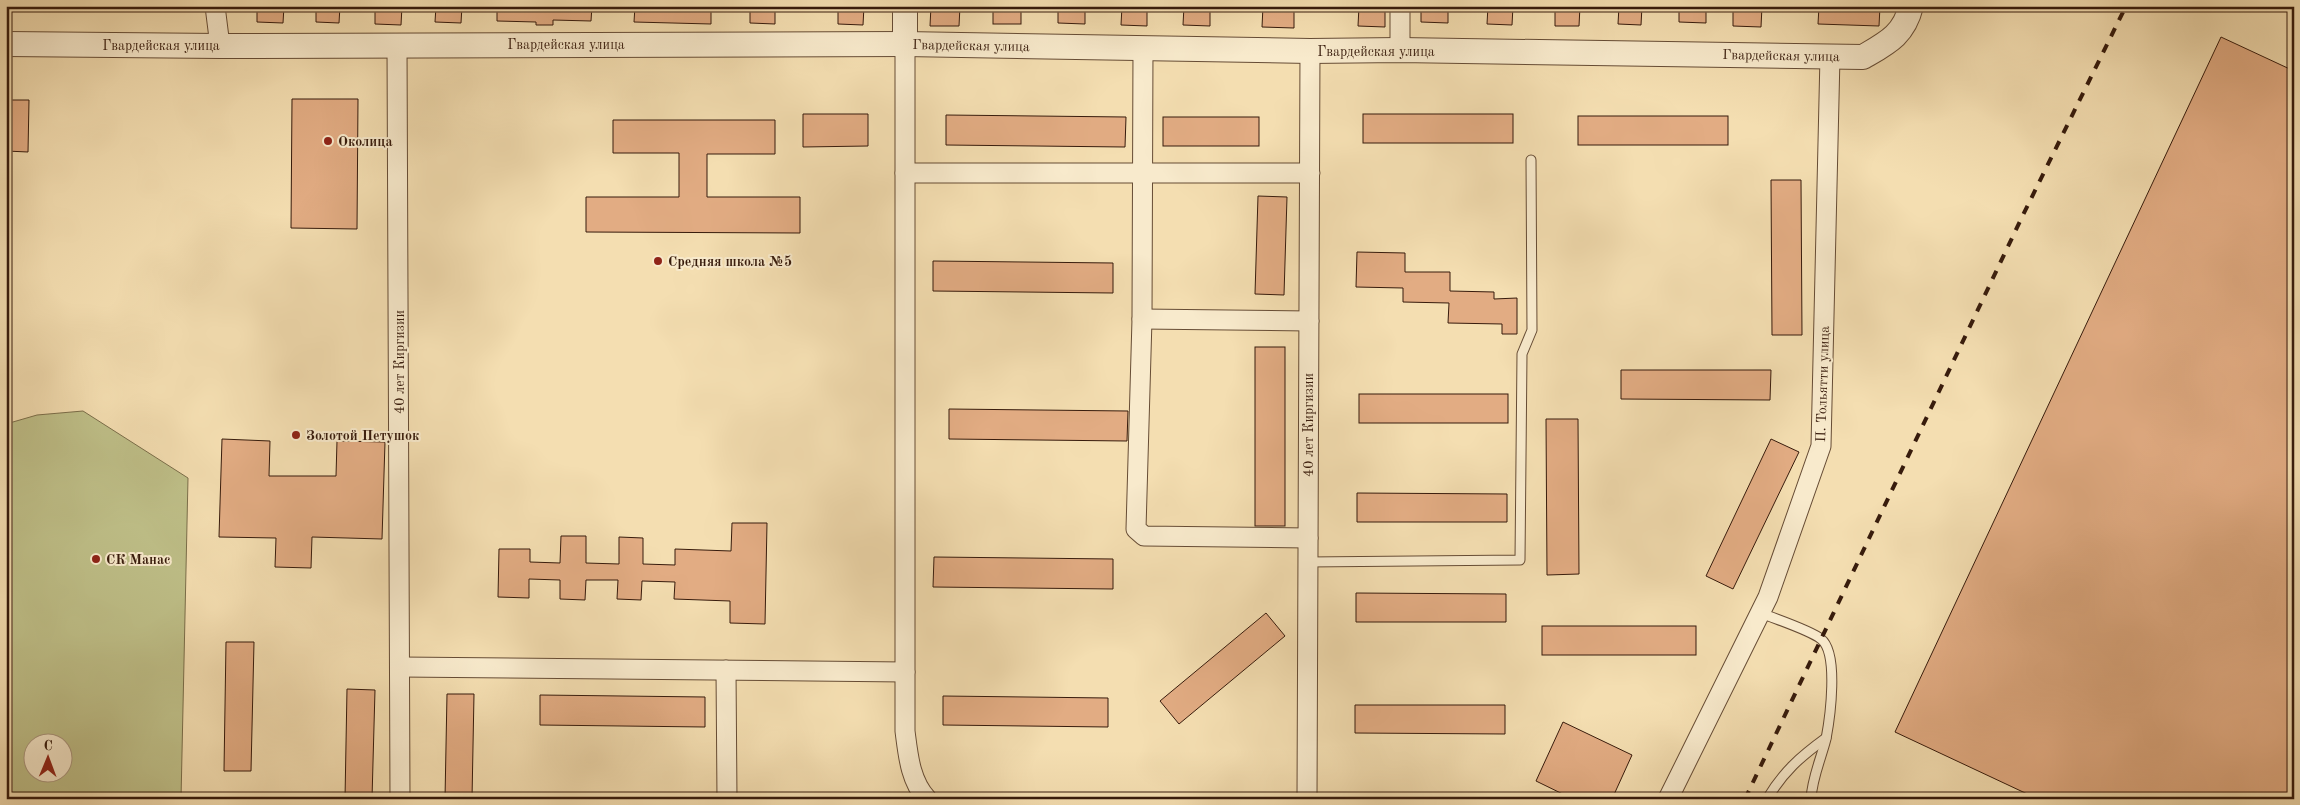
<svg xmlns="http://www.w3.org/2000/svg" width="2300" height="805" font-family="'Old Standard TT',serif">
<style>
.green{fill:#bfc089;stroke:#7b6e4a;fill-rule:evenodd}
.building{fill:#e2ac83;stroke:#371b0c}
.lines{fill:none;stroke-linecap:round;stroke-linejoin:round}
.service-casing{stroke:#664c35;stroke-width:11}
.minor-casing{stroke:#664c35;stroke-width:21}
.tertiary-casing{stroke:#664c35;stroke-width:26}
.service{stroke:#f8eacc;stroke-width:9}
.minor{stroke:#f8eacc;stroke-width:19}
.tertiary{stroke:#f8eacc;stroke-width:24}
.rail{stroke:#371b0c;stroke-width:4;stroke-dasharray:9 9;stroke-linecap:butt}
.poi-dot{fill:#8f2418;stroke:#f8eacc;stroke-width:2}
.labels{text-anchor:middle;stroke-width:4;stroke-linejoin:round;paint-order:stroke}
.street-label{font-size:14px;fill:#371b0c;stroke:#f8eacc}
.poi-label{font-size:14px;font-weight:bold;fill:#371b0c;stroke:#f8eacc;text-anchor:start}
</style>
<rect width="100%" height="100%" fill="#f4deb1"/>
<filter id="stains"><feTurbulence type="fractalNoise" baseFrequency=".004" numOctaves="4"/><feColorMatrix values="0 0 0 0 .2 0 0 0 0 .09 0 0 0 0 .02 0 0 0 .5 -.17"/></filter>
<radialGradient id="worn" r=".72"><stop offset=".6" stop-color="#630" stop-opacity="0"/><stop offset="1" stop-color="#630" stop-opacity=".3"/></radialGradient>
<path class="green" d="M83 411 188 478 181 799H6V424L37 415ZM32 742H62V772H32Z"/>
<g class="building">
<path d="M257 6H284L283 23 257 22Z"/>
<path d="M316 6H340L339 23 316 22Z"/>
<path d="M375 6H402L401 25 375 24Z"/>
<path d="M436 6H462L461 23 435 22Z"/>
<path d="M497 6H592L591 21 553 20V25H536V22L497 21Z"/>
<path d="M635 6H711V24L634 22Z"/>
<path d="M750 6H775V24L750 23Z"/>
<path d="M838 6H864L863 25 838 24Z"/>
<path d="M931 6H960L959 26H930Z"/>
<rect x="993" y="6" width="28" height="18"/>
<path d="M1058 6H1085V24L1058 23Z"/>
<path d="M1122 6H1147V26L1121 25Z"/>
<path d="M1184 6H1210V26L1183 25Z"/>
<path d="M1263 6H1294V28L1262 27Z"/>
<path d="M1359 6H1385V27L1358 26Z"/>
<path d="M1421 6H1448V23L1421 22Z"/>
<path d="M1488 6H1513L1512 25 1487 24Z"/>
<path d="M1555 6H1580L1579 26H1555Z"/>
<path d="M1619 6H1642L1641 25 1618 24Z"/>
<path d="M1679 6H1706V23L1679 22Z"/>
<path d="M1733 6H1762L1761 27 1733 26Z"/>
<path d="M1819 6H1880L1879 26 1818 24Z"/>
<path d="M2221 37 2294 71V799H2038L1895 732Z"/>
<path d="M292 99H358L357 229 291 228Z"/>
<path d="M6 100H29L28 152 6 151Z"/>
<path d="M803 114H868V146L803 147Z"/>
<rect x="1363" y="114" width="150" height="29"/>
<path d="M946 115 1126 117 1125 147 946 145Z"/>
<rect x="1578" y="116" width="150" height="29"/>
<rect x="1163" y="117" width="96" height="29"/>
<path d="M613 120H775V154H707V197H800V233L586 232V197H679V153H613Z"/>
<path d="M1771 180H1801L1802 335H1772Z"/>
<path d="M1258 196 1287 197 1284 295 1255 294Z"/>
<path d="M1357 252 1405 253V272H1450V291L1494 292V299L1517 298V334H1502V324L1448 323 1449 303 1403 302V288L1356 287Z"/>
<path d="M933 261 1113 263V293L933 291Z"/>
<rect x="1255" y="347" width="30" height="179"/>
<path d="M1621 370H1771L1770 400 1621 399Z"/>
<rect x="1359" y="394" width="149" height="29"/>
<path d="M949 409 1128 411 1127 441 949 439Z"/>
<path d="M1546 419H1578L1579 574 1547 575Z"/>
<path d="M222 439 270 441 269 476H336L337 441 385 442 382 539 312 537 311 568 275 567 276 538 219 537Z"/>
<path d="M1771 439 1799 452 1733 589 1706 576Z"/>
<path d="M1357 493 1507 494V522H1357Z"/>
<path d="M732 523H767L765 624 730 623V601L674 599 675 582 642 581 641 600 617 599 618 580H586L585 600 560 599V580L529 579V598L498 597 499 549H530V562L560 563 561 536H586V563L619 564V537L643 538V564L675 565V549L731 551Z"/>
<path d="M934 557 1113 559V589L933 587Z"/>
<path d="M1356 593 1506 594V622H1356Z"/>
<path d="M1266 613 1285 636 1179 724 1160 701Z"/>
<rect x="1542" y="626" width="154" height="29"/>
<path d="M226 642H254L251 771H224Z"/>
<path d="M347 689 375 690 372 799H345Z"/>
<path d="M447 694H474L472 799H445Z"/>
<path d="M540 695 705 697V727L540 725Z"/>
<path d="M943 696 1108 698V727L943 725Z"/>
<path d="M1355 705H1505V734L1355 733Z"/>
<path d="M1563 722 1632 755 1612 799H1573L1536 781Z"/>
</g>
<g class="lines">
<defs>
<g id="service">
<path d="M1308 562 1520 560 1522 354 1532 330 1531 160"/>
<path d="M1761 613C1775 619 1810 630 1821 639 1839 653 1830 718 1826 739 1821 759 1812 778 1811 799"/>
<path d="M1767 799C1784 771 1800 757 1826 738"/>
</g>
<g id="minor">
<path d="M215 6 220 46"/>
<path d="M905 44V731C908 754 910 781 927 799"/>
<path d="M397 45 400 799"/>
<path d="M1143 48 1142 319 1136 529 1144 536 1308 538"/>
<path d="M1400 50V6"/>
<path d="M905 173H1310"/>
<path d="M1142 319 1309 321"/>
<path d="M400 667 905 672"/>
<path d="M726 670 727 799"/>
<path d="M1307 799 1310 51"/>
<path d="M1668 799 1768 597 1821 446 1830 56"/>
</g>
<g id="tertiary">
<path d="M905 6V44"/>
<path d="M6 44 220 46 905 44 1310 51 1400 50 1863 57C1887 43 1904 35 1911 6"/>
</g>
</defs>
<use href="#service" class="service-casing"/>
<use href="#minor" class="minor-casing"/>
<use href="#tertiary" class="tertiary-casing"/>
<use href="#service" class="service"/>
<use href="#minor" class="minor"/>
<use href="#tertiary" class="tertiary"/>
<path class="rail" d="M1745 799 2022 217 2126 6"/>
</g>
<g class="poi-dot">
<circle cx="328" cy="141" r="5"/>
<circle cx="658" cy="261" r="5"/>
<circle cx="296" cy="435" r="5"/>
<circle cx="96" cy="559" r="5"/>
</g>
<g class="labels">
<g class="street-label">
<text x="566" y="49">Гвардейская улица</text>
<text x="161" y="50">Гвардейская улица</text>
<text transform="translate(971 45) rotate(1)" y="5">Гвардейская улица</text>
<text x="1376" y="56">Гвардейская улица</text>
<text transform="translate(1781 55) rotate(1)" y="5">Гвардейская улица</text>
<text transform="translate(399 362) rotate(-90)" y="5">40 лет Киргизии</text>
<text transform="translate(1822 384) rotate(-88)" y="5">П. Тольятти улица</text>
<text transform="translate(1308 425) rotate(-90)" y="5">40 лет Киргизии</text>
</g>
<g class="poi-label">
<text x="338" y="146">Околица</text>
<text x="668" y="266">Средняя школа №5</text>
<text x="306" y="440">Золотой Петушок</text>
<text x="106" y="564">СК Манас</text>
</g>
</g>
<rect width="2300" height="805" fill="none" stroke="#f4deb1" stroke-width="25"/>
<rect x="8" y="8" width="2285" height="790" fill="none" stroke="#371b0c" stroke-width="2.5"/>
<rect x="12" y="12" width="2275" height="780" fill="none" stroke="#371b0c"/>
<g transform="translate(48 758) rotate(1)"><circle r="24" fill="#f8eacc" stroke="#ab977f"/>
<path d="M0-4L9 19L0 12L-9 19Z" fill="#8f2418"/>
<text y="-8" font-size="14" font-weight="bold" text-anchor="middle" fill="#371b0c">С</text>
</g>
<rect width="100%" height="100%" filter="url(#stains)"/>
<rect width="100%" height="100%" fill="url(#worn)"/>
</svg>
